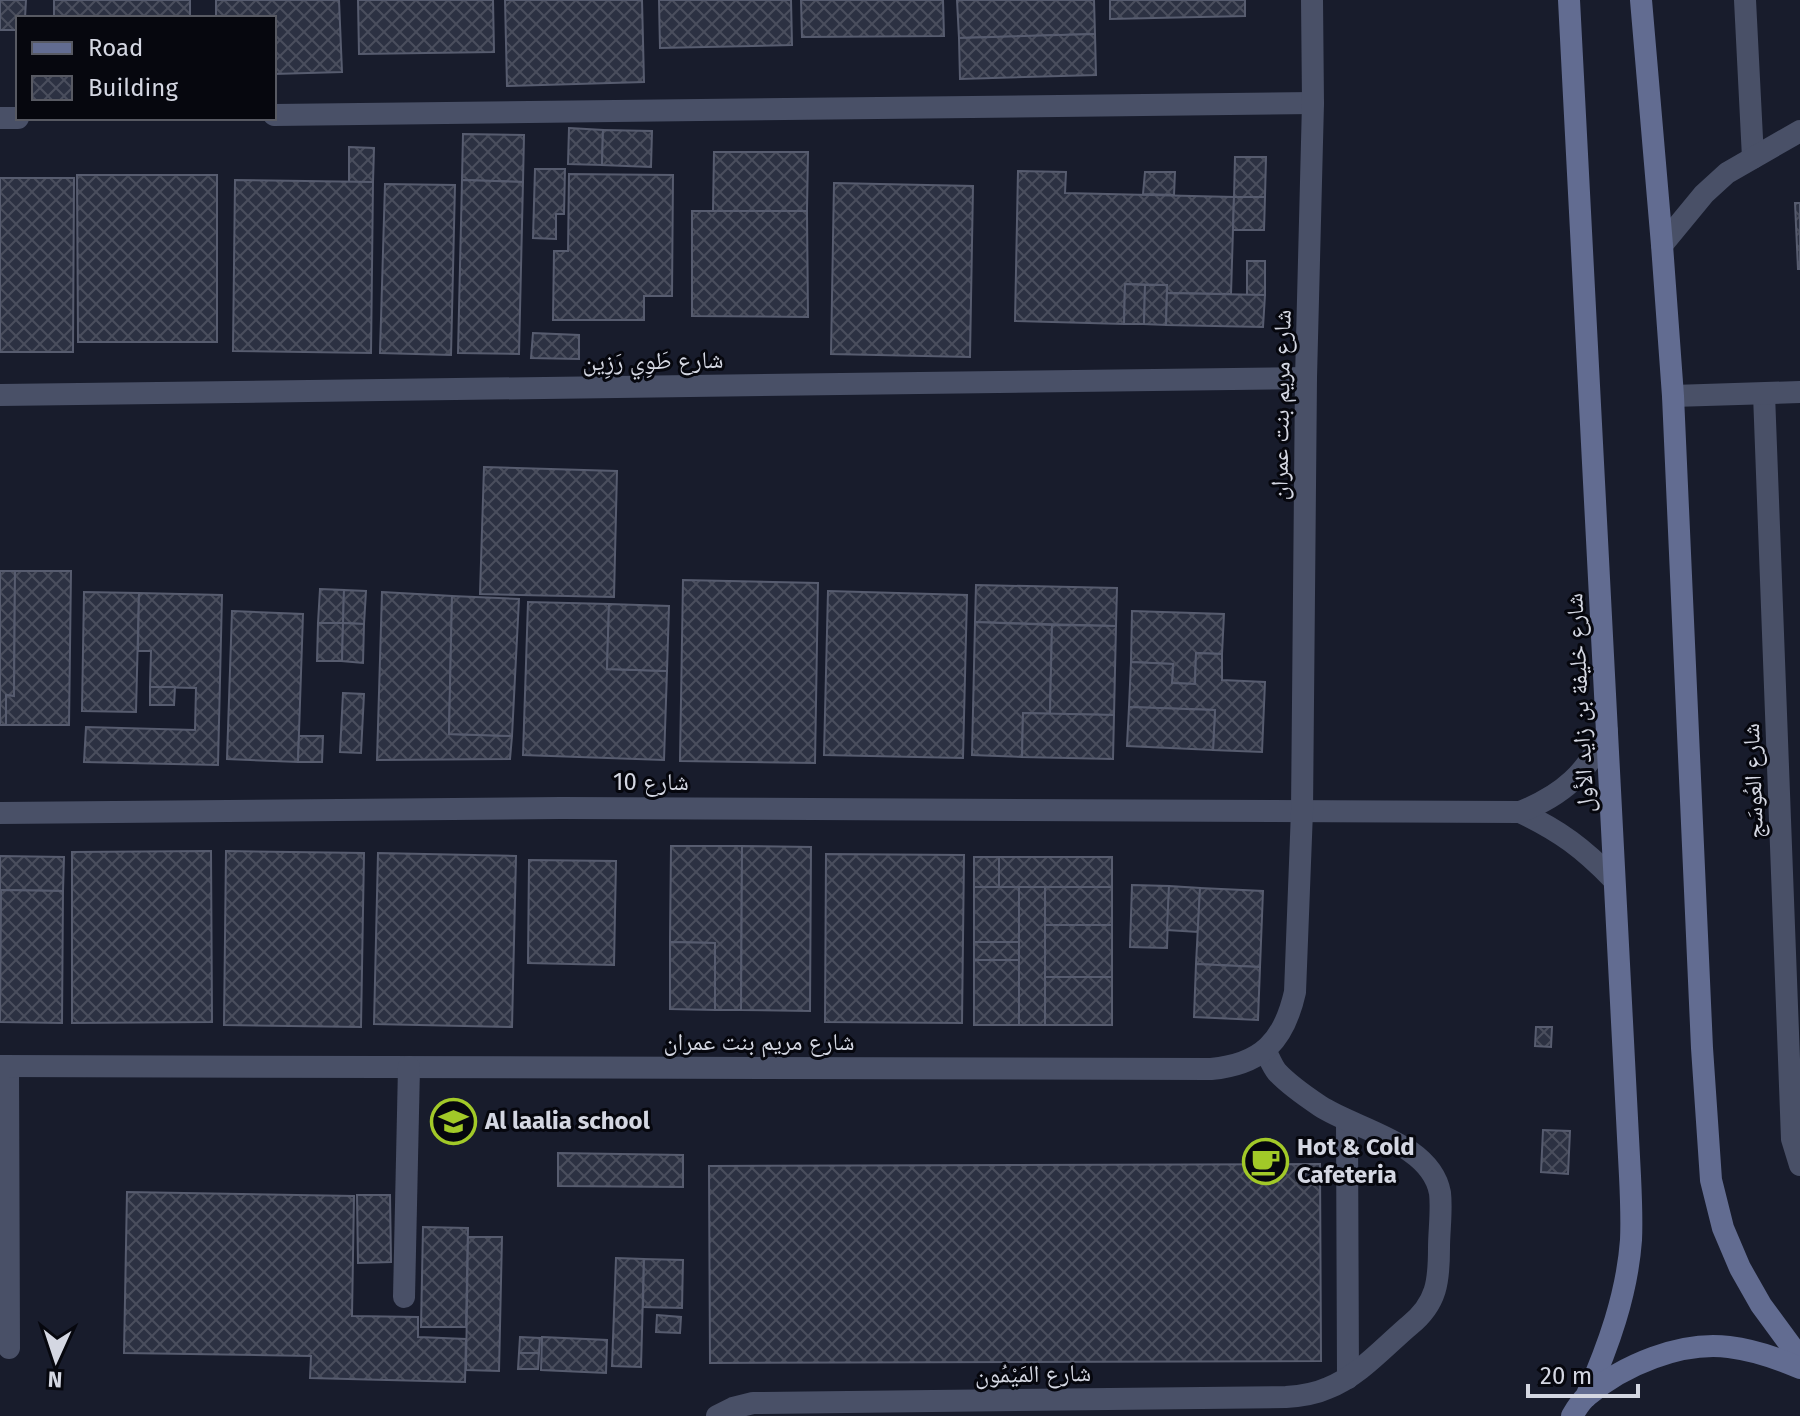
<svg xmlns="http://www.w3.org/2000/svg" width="1800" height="1416" font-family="'Fira Sans','Noto Naskh Arabic',sans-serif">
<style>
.building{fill:url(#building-cross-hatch);stroke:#575c6f;stroke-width:2}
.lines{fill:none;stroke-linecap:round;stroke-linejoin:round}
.service{stroke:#495067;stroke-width:22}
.minor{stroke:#495067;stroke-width:22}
.secondary{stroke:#626c91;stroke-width:22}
.labels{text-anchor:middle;stroke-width:6;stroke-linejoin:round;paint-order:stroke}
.street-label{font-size:24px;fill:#d4d7e2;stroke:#06070e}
.poi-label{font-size:24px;font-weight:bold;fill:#d4d7e2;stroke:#06070e;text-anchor:start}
</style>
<defs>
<pattern id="building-cross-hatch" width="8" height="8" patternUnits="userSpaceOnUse" patternTransform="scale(2)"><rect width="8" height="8" fill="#2c3142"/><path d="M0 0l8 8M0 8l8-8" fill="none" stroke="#4a4e5d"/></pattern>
</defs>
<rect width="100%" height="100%" fill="#181c2c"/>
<g class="building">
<path d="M0 0H26L25 18H18V30H0Z"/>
<rect x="54" y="0" width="136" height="18"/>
<path d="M216 0H339L342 72 274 74V18H216Z"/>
<path d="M358 0H493L494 52 359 54Z"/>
<path d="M505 0H642L644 82 507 86Z"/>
<path d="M659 0H791L792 45 660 48Z"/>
<path d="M801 0H943L944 36 802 37Z"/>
<path d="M957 0H1094L1095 34 959 38Z"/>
<path d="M1110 0H1245V16L1110 19Z"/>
<path d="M1095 34 1096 75 960 79 959 38Z"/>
<path d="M569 128 603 130 602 165 568 164Z"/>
<path d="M603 130 652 131 651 167 602 165Z"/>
<path d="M463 134 524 135 523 182 462 180Z"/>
<path d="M349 147 374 148 373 182H349Z"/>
<path d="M714 152H808L807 211H713Z"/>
<path d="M1235 157H1266L1265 197H1234Z"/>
<path d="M535 169H565L564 214H556V239L533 238Z"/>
<path d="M1018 171 1066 172 1065 193 1234 197 1231 294 1167 293V285L1125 284 1124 324 1015 321Z"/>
<path d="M1145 172H1175L1174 195 1143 194Z"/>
<path d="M569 174 673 175 672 296H644V320H553L554 251H568Z"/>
<path d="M77 175H217V342H78Z"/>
<path d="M0 178H74L73 352H0Z"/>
<path d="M235 180 373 182 371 353 233 351Z"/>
<path d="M462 180 523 182 519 354 458 353Z"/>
<path d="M834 183 973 186 970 357 831 354Z"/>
<path d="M385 184 455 185 451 355 380 353Z"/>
<path d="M1234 197H1265L1264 230H1233Z"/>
<path d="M1795 203H1800V269H1798Z"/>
<path d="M692 211H807L808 317 692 316Z"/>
<rect x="1247" y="261" width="18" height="34"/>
<path d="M1125 284 1145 285 1144 324H1124Z"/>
<path d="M1145 285H1167L1166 325 1144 324Z"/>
<path d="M1167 293 1265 295 1263 327 1166 325Z"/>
<path d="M533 333 579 335V359L531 358Z"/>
<path d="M484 467 617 471 614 597 480 594Z"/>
<path d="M0 571H15L14 696 6 695V725H0Z"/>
<path d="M15 571H71L69 725H6V695L14 696Z"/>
<path d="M683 580 818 583 815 763 680 761Z"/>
<path d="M976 585 1117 588 1116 626 975 622Z"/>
<path d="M320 589 344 590 343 623H318Z"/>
<path d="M344 590 366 591 364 624 343 623Z"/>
<path d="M828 591 967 595 963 758 824 755Z"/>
<path d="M84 592 139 593 136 712 82 711Z"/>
<path d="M382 592 452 596 449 734 512 736 510 759 377 760Z"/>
<path d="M139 593 222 595 218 765 84 762 86 727 195 730 196 688 150 687 151 651H138Z"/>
<path d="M452 596 519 599 512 736 449 734Z"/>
<path d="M528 602 609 604 607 669 667 671 664 760 523 755Z"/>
<path d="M609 604 669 606 667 671 607 669Z"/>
<path d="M232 611 303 614 298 762 227 759Z"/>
<path d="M1132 611 1224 614 1222 654 1196 653 1195 684 1172 683 1173 664 1131 662Z"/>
<path d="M975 622 1052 625 1050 714 1023 713 1022 757 972 755Z"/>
<path d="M318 623H343L342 661H317Z"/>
<path d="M343 623 364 624 363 663 342 661Z"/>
<path d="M1052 625 1116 626 1114 715 1050 714Z"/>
<path d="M1196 653 1222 654V680L1265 682 1262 752 1213 750 1215 710 1129 707 1131 662 1173 664 1172 683 1195 684Z"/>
<path d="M150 687H175L174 705H150Z"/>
<path d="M343 693 364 694 361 753 340 752Z"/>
<path d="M1129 707 1215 710 1213 750 1127 746Z"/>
<path d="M1023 713 1114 715 1113 759 1022 757Z"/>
<path d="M299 736H323L322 762H298Z"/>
<path d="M671 846H742L741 1010H715V943L670 942Z"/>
<path d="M742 846 811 847 810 1011 741 1010Z"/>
<path d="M211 851 212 1022 72 1023V852Z"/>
<path d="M226 851 364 853 361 1027 224 1025Z"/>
<path d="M378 853 516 856 512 1027 374 1024Z"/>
<path d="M826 854 964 855 962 1023 825 1022Z"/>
<path d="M0 856 64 857 63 891 1 890 0 1022Z"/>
<rect x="974" y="857" width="25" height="30"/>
<rect x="999" y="857" width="113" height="30"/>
<path d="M529 860 616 861 614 965 528 963Z"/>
<path d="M1132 885 1169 886 1167 948 1130 947Z"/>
<path d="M1169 886 1200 888 1198 932 1167 930Z"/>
<rect x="974" y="887" width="45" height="55"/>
<rect x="1019" y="887" width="26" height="138"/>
<rect x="1045" y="887" width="67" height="38"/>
<path d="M1200 888 1263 891 1260 967 1196 964Z"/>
<path d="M1 890 63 891 62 1023 0 1022Z"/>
<rect x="1045" y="925" width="67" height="52"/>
<path d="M670 942 715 943V1010L670 1009Z"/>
<rect x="974" y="942" width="45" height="18"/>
<rect x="974" y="960" width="45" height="65"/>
<path d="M1196 964 1260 967 1258 1020 1194 1017Z"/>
<rect x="1045" y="977" width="67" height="48"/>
<path d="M1536 1027H1552L1551 1047 1535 1046Z"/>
<path d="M1543 1130 1570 1131 1568 1174 1541 1172Z"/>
<path d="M558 1153 683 1155V1187L558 1186Z"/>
<path d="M1320 1164 1321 1361 710 1363 709 1166Z"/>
<path d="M127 1192 354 1196 352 1316 418 1317V1337L466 1339 465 1382 310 1378 311 1356 124 1353Z"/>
<path d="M357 1195H390L391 1262 358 1263Z"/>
<path d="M423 1227 468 1228 466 1327H421Z"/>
<path d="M468 1237H502L499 1371 466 1370Z"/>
<path d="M616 1258 644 1259 641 1367 612 1366Z"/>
<path d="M644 1259 683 1260 682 1308 643 1307Z"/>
<path d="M657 1315 681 1317 680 1333 656 1332Z"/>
<path d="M520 1337 540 1338 539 1353H519Z"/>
<path d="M542 1337 607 1340 606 1373 541 1370Z"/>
<path d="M519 1353H539L538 1369H518Z"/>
</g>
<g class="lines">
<g class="service">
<path d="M1745 0 1753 158"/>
<path d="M1662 245 1704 194 1727 173 1800 131"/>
<path d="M8 1066 9 1348"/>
<path d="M1347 1121 1348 1378"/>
<path d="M717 1416 733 1408 753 1403 1286 1397C1301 1396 1315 1394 1328 1388 1359 1376 1385 1346 1410 1325 1437 1303 1439 1281 1439 1248 1439 1231 1442 1210 1440 1193 1431 1143 1357 1130 1320 1106 1305 1096 1289 1085 1277 1072 1272 1066 1269 1057 1265 1050"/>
</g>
<g class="minor">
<path d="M274 115 1313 103"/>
<path d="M0 118H18"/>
<path d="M1764 394 1792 1139 1800 1165"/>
<path d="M0 395 1306 378"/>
<path d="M1673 396 1800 392"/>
<path d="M1520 812C1560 831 1583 848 1614 880"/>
<path d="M0 813 561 808 1520 812C1563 795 1587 773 1607 731"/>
<path d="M0 1066 1211 1069C1262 1064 1284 1041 1295 992L1302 811 1306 378 1313 103 1312 0"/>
<path d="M404 1297 409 1067"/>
</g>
<g class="secondary">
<path d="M1569 0 1630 1176C1631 1197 1632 1219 1631 1240 1627 1295 1608 1347 1586 1397"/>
<path d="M1641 0 1662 245 1673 396 1702 1048 1711 1180 1723 1228 1740 1268 1761 1305 1800 1358"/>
<path d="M1572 1416C1576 1409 1581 1401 1587 1396 1623 1365 1681 1341 1729 1347 1754 1350 1777 1358 1800 1368"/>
</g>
</g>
<defs>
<symbol id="school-ring" viewBox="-11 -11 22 22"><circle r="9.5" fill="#06070e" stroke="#a2c928" stroke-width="1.5"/><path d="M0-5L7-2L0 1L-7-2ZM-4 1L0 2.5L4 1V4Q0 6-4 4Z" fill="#a2c928"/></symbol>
<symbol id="cafe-ring" viewBox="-11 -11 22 22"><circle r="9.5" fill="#06070e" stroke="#a2c928" stroke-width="1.5"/><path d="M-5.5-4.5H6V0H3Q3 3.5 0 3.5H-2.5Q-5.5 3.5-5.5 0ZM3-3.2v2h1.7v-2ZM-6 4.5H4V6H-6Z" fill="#a2c928"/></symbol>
</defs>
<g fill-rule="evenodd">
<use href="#school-ring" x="428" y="1096" width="51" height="51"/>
<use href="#cafe-ring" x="1240" y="1136" width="51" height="51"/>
</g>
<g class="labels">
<g class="street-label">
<text transform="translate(653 361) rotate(-1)" y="8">شارع طَوِي رَزِين</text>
<text transform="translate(1281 405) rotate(-89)" y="8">شارع مريم بنت عمران</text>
<text transform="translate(1580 703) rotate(-93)" y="8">شارع خليفة بن زايد الأول</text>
<text transform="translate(1753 781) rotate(-92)" y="8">شارع العُوسَج</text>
<text x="651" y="790">شارع 10</text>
<text x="759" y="1050">شارع مريم بنت عمران</text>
<text transform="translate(1033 1374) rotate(-1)" y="8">شارع المَيْمُون</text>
</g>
<g class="poi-label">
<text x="485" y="1129">Al laalia school</text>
<text x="1297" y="1155">Hot &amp; Cold<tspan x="1297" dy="28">Cafeteria</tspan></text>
</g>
</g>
<rect x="16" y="16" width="260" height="104" fill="#06070e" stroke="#585a63" stroke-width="2"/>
<rect x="32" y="42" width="40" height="12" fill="#626c91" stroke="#585a63" stroke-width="2"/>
<text x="88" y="56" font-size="24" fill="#d4d7e2">Road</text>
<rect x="32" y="76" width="40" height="24" fill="url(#building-cross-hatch)" stroke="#585a63" stroke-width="2"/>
<text x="88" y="96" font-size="24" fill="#d4d7e2">Building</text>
<g transform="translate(56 1360) rotate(183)" stroke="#06070e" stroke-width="6" paint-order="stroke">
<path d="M0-6L14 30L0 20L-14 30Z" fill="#d4d7e2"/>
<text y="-12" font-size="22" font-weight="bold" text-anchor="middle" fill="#d4d7e2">N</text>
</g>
<path d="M1528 1384v12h110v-12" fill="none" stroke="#d4d7e2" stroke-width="4"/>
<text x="1540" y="1384" font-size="24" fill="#d4d7e2" stroke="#06070e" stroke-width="6" paint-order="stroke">20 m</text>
</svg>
